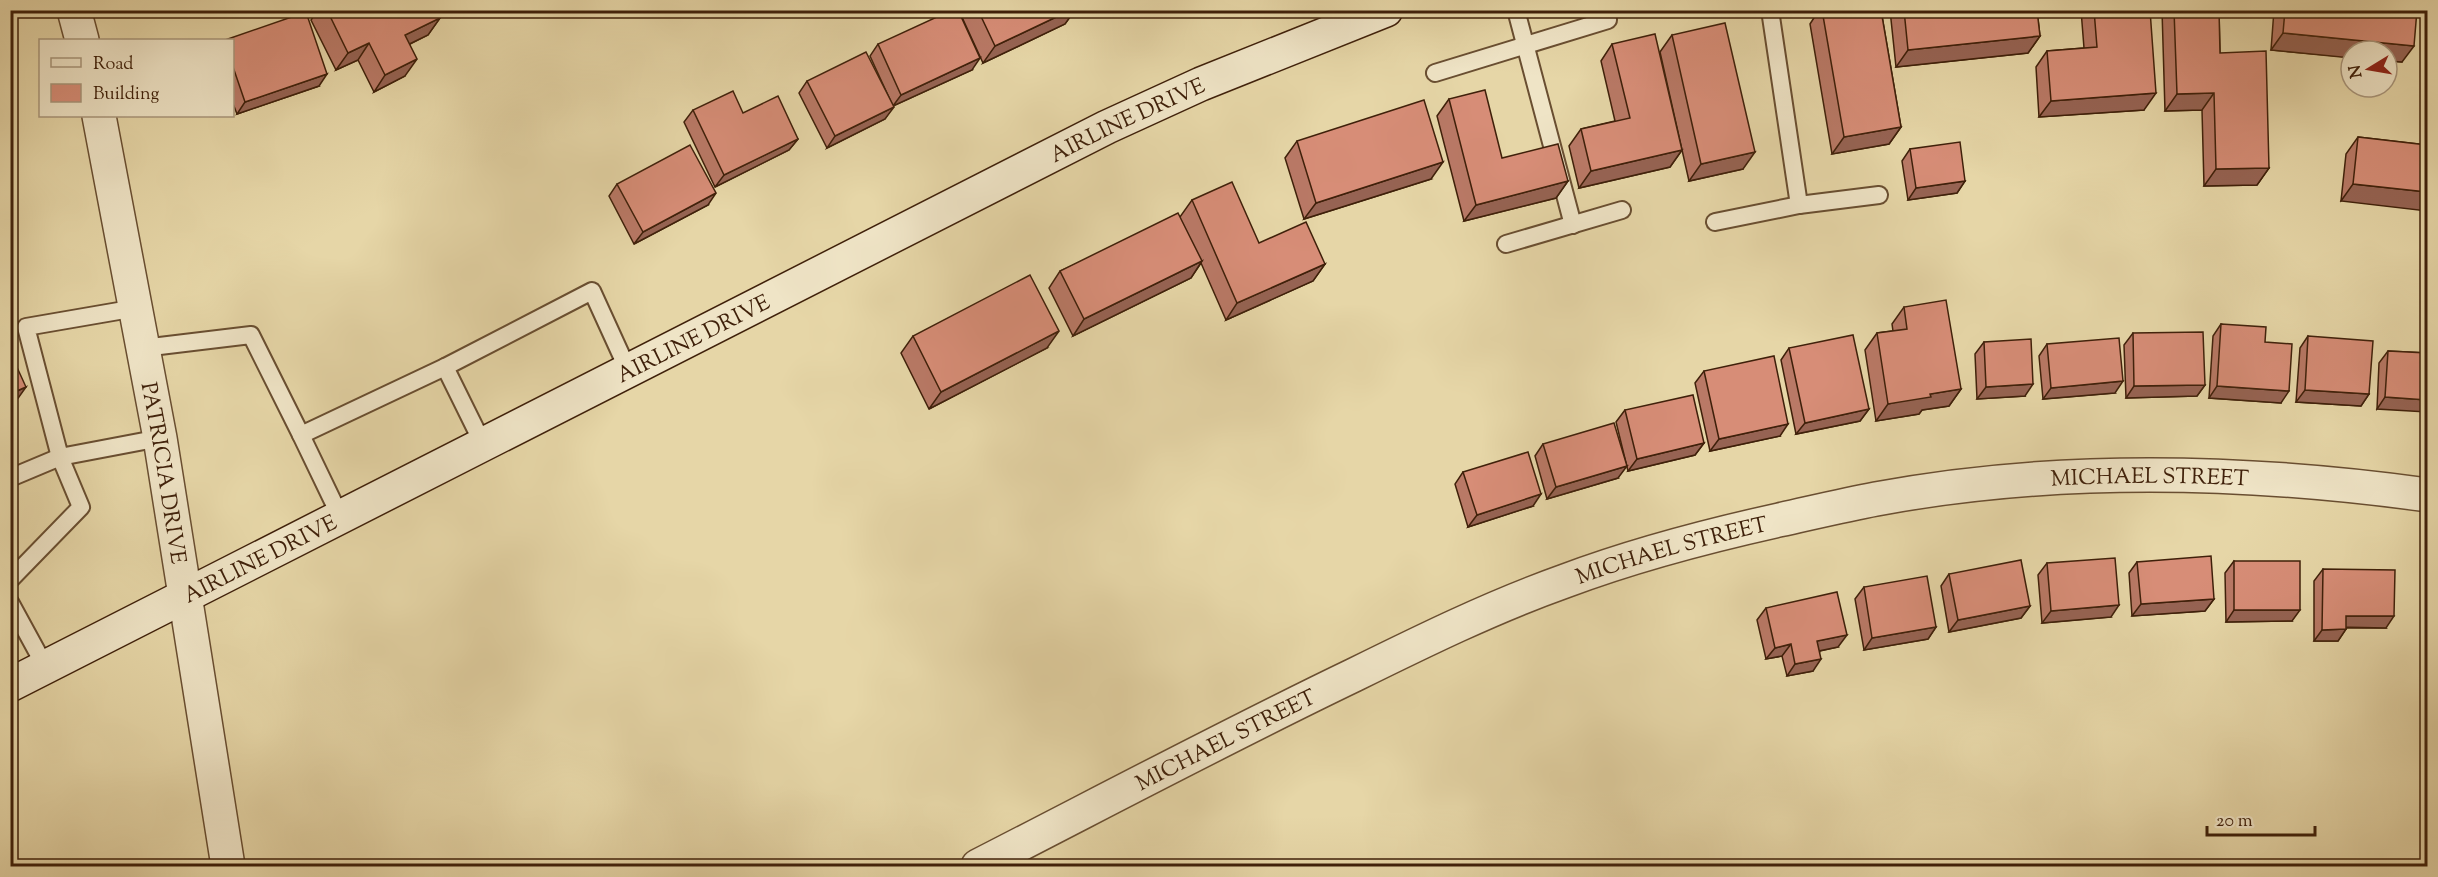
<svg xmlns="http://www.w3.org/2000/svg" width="2438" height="877" font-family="'Sorts Mill Goudy',serif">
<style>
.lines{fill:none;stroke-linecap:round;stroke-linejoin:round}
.service-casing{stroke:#694e31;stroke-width:20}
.minor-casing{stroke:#694e31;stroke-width:36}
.tertiary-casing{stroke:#694e31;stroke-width:36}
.secondary-casing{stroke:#3f200a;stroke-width:36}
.service{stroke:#efe4c6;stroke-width:16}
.minor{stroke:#efe4c6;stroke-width:33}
.tertiary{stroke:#efe4c6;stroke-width:33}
.secondary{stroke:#efe4c6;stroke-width:33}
.wall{fill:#b97966;stroke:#3f200a;stroke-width:1.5}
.shaded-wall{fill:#966353;stroke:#3f200a;stroke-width:1.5}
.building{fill:#d78d77;stroke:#3f200a;stroke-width:1.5}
.labels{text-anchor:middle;stroke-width:4.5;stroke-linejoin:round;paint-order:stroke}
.street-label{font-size:22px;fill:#3f200a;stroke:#efe4c6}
</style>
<rect width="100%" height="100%" fill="#e6d6a7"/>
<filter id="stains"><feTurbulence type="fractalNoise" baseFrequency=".00333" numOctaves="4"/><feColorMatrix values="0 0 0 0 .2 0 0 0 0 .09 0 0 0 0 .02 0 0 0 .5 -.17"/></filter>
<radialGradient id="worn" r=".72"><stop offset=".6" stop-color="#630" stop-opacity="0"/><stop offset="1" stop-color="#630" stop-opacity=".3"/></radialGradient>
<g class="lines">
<defs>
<g id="service">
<path d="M1516 10 1573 225"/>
<path d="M1770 10 1799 205"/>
<path d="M1435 73 1608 20 1606 10"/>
<path d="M1715 222 1799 205 1879 195"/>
<path d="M1506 244 1622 210"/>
<path d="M136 308 26 327 60 457 160 438"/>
<path d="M143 348 251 335 301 435 445 367 592 291 628 370"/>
<path d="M445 367 483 444"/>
<path d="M301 435 340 516"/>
<path d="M10 478 60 457 81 507 10 580"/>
<path d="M10 602 46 668"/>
</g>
<g id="minor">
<path id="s1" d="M978 866C1103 802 1227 736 1354 675 1423 641 1492 607 1565 581 1634 555 1707 536 1779 520 1811 513 1844 505 1876 499 2058 465 2246 470 2428 495"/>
</g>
<g id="tertiary">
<path d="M74 10 82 40"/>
<path id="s2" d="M99 116 160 438 228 866"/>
</g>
<g id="secondary">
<path id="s3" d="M10 685 1107 127 1201 84 1386 10"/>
</g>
</defs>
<use href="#service" class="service-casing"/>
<use href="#minor" class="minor-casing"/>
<use href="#tertiary" class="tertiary-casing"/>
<use href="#secondary" class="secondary-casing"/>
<use href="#service" class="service"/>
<use href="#minor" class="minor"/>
<use href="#tertiary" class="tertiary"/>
<use href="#secondary" class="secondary"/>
</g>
<g class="wall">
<path d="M318 10H436L440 18 428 35 410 44 405 76 374 92 358 60 336 70 311 20Z"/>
<path d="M964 10H1075L1065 24 983 63 961 15Z"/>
<path d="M1819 10H1881L1901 127 1889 144 1832 154 1810 24Z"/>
<path d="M1890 10H2037L2040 36 2028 53 1896 67Z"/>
<path d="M2081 10H2150L2144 110 2039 117 2036 67 2047 51 2084 48Z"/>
<path d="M2162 10H2219L2220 53 2269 168 2257 185 2204 186 2202 110 2165 111Z"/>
<path d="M2274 10H2417L2402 62 2271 50Z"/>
<path d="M1672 35 1743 169 1689 181 1660 52Z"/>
<path d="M232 40 319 86 237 114 232 101Z"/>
<path d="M878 44 972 70 893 106 885 119 827 148 799 93 807 81 891 102 870 56Z"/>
<path d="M1612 44 1682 150 1670 167 1579 188 1569 146 1581 129 1615 121 1601 61Z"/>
<path d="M1449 99 1502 158 1568 181 1556 198 1464 221 1437 116Z"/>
<path d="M693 110 743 113 798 139 789 150 715 187 684 122Z"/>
<path d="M2358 137 2427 145 2341 201 2346 154Z"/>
<path d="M1297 141 1431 179 1304 219 1285 158Z"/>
<path d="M1910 149 1965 181 1957 193 1908 200 1902 161Z"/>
<path d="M617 184 708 205 634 244 609 196Z"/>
<path d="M1192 200 1259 243 1325 264 1313 281 1226 320 1201 263 1191 278 1073 336 1049 288 1060 271 1180 217Z"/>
<path d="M1904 307 1961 389 1949 406 1922 410 1919 414 1876 421 1865 350 1877 333 1893 331 1892 324Z"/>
<path d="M2221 324 2265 342 2281 403 2209 398 2213 336Z"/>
<path d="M2133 333 2205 385 2197 396 2126 398 2124 345Z"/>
<path d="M913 336 1047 348 929 409 901 353Z"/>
<path d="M2308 336 2369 394 2361 406 2296 402 2300 348Z"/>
<path d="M1984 342 2025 396 1977 399 1975 354Z"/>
<path d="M2047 344 2115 393 2043 399 2039 356Z"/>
<path d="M1789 348 1869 409 1860 421 1796 434 1781 360Z"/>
<path d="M2388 351 2427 353 2377 409 2379 363Z"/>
<path d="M1704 371 1780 436 1710 451 1695 383Z"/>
<path d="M1625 410 1704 443 1695 455 1628 471 1616 422Z"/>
<path d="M1543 444 1618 478 1547 499 1535 456Z"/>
<path d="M1463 472 1533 506 1468 527 1455 484Z"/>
<path d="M2234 561 2292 621 2226 622 2225 573Z"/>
<path d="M2137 562 2214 599 2205 611 2132 616 2129 573Z"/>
<path d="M2047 563 2111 617 2042 623 2038 575Z"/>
<path d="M2323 569 2386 628H2346V629L2338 641H2314V581Z"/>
<path d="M1949 574 2030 606 2021 618 1949 632 1941 586Z"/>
<path d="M1864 587 1936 627 1928 639 1864 650 1855 599Z"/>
<path d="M2427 604V635L2424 634Z"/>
<path d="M1766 608 1838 647 1820 651 1813 671 1787 676 1782 656 1766 659 1757 620Z"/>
</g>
<g class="shaded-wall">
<path d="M1071 10H1075L1065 24 983 63 995 46Z"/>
<path d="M440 18 428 35 393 52 405 35Z"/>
<path d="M2283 33 2414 46 2402 62 2387 61V51H2351V58L2271 50Z"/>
<path d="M2040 36 2028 53 1896 67 1908 50Z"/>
<path d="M369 43 358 60 336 70 348 53Z"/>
<path d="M980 58 972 70 893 106 901 95Z"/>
<path d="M417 59 405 76 374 92 385 75Z"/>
<path d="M327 74 319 86 237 114 245 102Z"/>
<path d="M2156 93 2144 110 2039 117 2051 101Z"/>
<path d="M2214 93 2202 110 2165 111 2177 94Z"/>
<path d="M894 107 885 119 827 148 835 136Z"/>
<path d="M1901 127 1889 144 1832 154 1844 137Z"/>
<path d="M798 139 789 150 715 187 724 175Z"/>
<path d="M1682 150 1670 167 1579 188 1591 171Z"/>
<path d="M1755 152 1743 169 1689 181 1701 164Z"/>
<path d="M1443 162 1431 179 1304 219 1316 203Z"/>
<path d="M2269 168 2257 185 2204 186 2216 169Z"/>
<path d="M1568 181 1556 198 1464 221 1476 205Z"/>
<path d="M1965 181 1957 193 1908 200 1916 188Z"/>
<path d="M2353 184 2427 192V211L2341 201Z"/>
<path d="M716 193 708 205 634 244 643 232Z"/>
<path d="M1202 261 1191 278 1073 336 1084 319Z"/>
<path d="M1325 264 1313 281 1226 320 1237 303Z"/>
<path d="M1059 331 1047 348 929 409 941 392Z"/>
<path d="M2123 381 2115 393 2043 399 2051 388Z"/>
<path d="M2033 384 2025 396 1977 399 1986 387Z"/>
<path d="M2205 385 2197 396 2126 398 2134 386Z"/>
<path d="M2217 386 2289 391 2281 403 2209 398Z"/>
<path d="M26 387 14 404 10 406V394Z"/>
<path d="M1961 389 1949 406 1922 410 1919 414 1876 421 1888 404 1930 394Z"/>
<path d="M2305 390 2369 394 2361 406 2296 402Z"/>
<path d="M2385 397 2427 400V412L2377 409Z"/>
<path d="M1869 409 1860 421 1796 434 1805 423Z"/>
<path d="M1788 424 1780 436 1710 451 1719 439Z"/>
<path d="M1704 443 1695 455 1628 471 1637 459Z"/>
<path d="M1627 466 1618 478 1547 499 1556 487Z"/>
<path d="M1541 494 1533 506 1468 527 1477 515Z"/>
<path d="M2214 599 2205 611 2132 616 2141 604Z"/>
<path d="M2119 605 2111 617 2042 623 2051 611Z"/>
<path d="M2030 606 2021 618 1949 632 1958 620Z"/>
<path d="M2234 610H2300L2292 621 2226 622Z"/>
<path d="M2346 616H2394L2386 628 2338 627Z"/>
<path d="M1936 627 1928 639 1864 650 1872 638Z"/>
<path d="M2346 629 2338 641H2314L2322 630Z"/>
<path d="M1847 635 1838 647 1809 653 1817 641Z"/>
<path d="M1791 644 1782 656 1766 659 1775 648Z"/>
<path d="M1821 659 1813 671 1787 676 1795 664Z"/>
</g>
<g class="building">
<path d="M327 10H436L440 18 405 35 417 59 385 75 369 43 348 53Z"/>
<path d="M952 10H958L980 58 901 95 878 44Z"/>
<path d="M978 10H1071L995 46Z"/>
<path d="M1822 10H1881L1901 127 1844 137Z"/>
<path d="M1904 10H2037L2040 36 1908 50Z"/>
<path d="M2094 10H2150L2156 93 2051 101 2047 51 2097 47Z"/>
<path d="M2174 10H2219L2220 53 2266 51 2269 168 2216 169 2214 93 2177 94Z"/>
<path d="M2285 10H2417L2414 46 2283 33Z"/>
<path d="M306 12 327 74 245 102 232 64V40H225Z"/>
<path d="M1725 23 1755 152 1701 164 1672 35Z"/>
<path d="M1655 34 1682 150 1591 171 1581 129 1630 118 1612 44Z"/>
<path d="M866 52 894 107 835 136 807 81Z"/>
<path d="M1485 90 1502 158 1558 144 1568 181 1476 205 1449 99Z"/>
<path d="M733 91 743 113 778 96 798 139 724 175 693 110Z"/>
<path d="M1424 100 1443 162 1316 203 1297 141Z"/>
<path d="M2358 137 2427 145V192L2353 184Z"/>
<path d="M1960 142 1965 181 1916 188 1910 149Z"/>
<path d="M690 145 716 193 643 232 617 184Z"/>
<path d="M1232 182 1259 243 1306 222 1325 264 1237 303 1192 200Z"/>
<path d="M1178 213 1202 261 1084 319 1060 271Z"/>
<path d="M1030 275 1059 331 941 392 913 336Z"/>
<path d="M1946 300 1961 389 1930 394 1931 397 1888 404 1877 333 1907 329 1904 307Z"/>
<path d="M2221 324 2266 327 2265 342 2292 344 2289 391 2217 386Z"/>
<path d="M2203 332 2205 385 2134 386 2133 333Z"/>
<path d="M1853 335 1869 409 1805 423 1789 348Z"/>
<path d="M2308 336 2373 341 2369 394 2305 390Z"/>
<path d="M2119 338 2123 381 2051 388 2047 344Z"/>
<path d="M2031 339 2033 384 1986 387 1984 342Z"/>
<path d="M2388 351 2427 353V400L2385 397Z"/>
<path d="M10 352 26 387 10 394Z"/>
<path d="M1774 356 1788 424 1719 439 1704 371Z"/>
<path d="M1693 395 1704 443 1637 459 1625 410Z"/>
<path d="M1614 423 1627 466 1556 487 1543 444Z"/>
<path d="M1528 452 1541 494 1477 515 1463 472Z"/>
<path d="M2211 556 2214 599 2141 604 2137 562Z"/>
<path d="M2115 558 2119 605 2051 611 2047 563Z"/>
<path d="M2021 560 2030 606 1958 620 1949 574Z"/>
<rect x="2234" y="561" width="66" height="49"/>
<path d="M2323 569 2395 570 2394 616H2346V629L2322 630Z"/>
<path d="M1927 576 1936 627 1872 638 1864 587Z"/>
<path d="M1837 592 1847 635 1817 641 1821 659 1795 664 1791 644 1775 648 1766 608Z"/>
</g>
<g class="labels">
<g class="street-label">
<text dy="8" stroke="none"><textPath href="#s3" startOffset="1252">AIRLINE DRIVE</textPath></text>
<text dy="8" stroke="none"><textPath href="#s3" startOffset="766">AIRLINE DRIVE</textPath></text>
<text dy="8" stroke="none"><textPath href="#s2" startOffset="363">PATRICIA DRIVE</textPath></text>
<text dy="8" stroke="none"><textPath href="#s1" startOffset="1250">MICHAEL STREET</textPath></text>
<text dy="8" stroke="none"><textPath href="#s1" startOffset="764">MICHAEL STREET</textPath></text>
<text dy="8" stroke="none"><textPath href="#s3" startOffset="280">AIRLINE DRIVE</textPath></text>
<text dy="8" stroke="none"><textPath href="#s1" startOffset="278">MICHAEL STREET</textPath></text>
</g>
</g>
<rect width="2438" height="877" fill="none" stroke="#e6d6a7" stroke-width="36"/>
<rect x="12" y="12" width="2414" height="853" fill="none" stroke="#3f200a" stroke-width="3"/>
<rect x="18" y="18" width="2402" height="841" fill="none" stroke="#3f200a" stroke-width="1.5"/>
<rect x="39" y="39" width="195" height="78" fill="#efe4c6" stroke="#a9967b" stroke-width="1.5"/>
<rect x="51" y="58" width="30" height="9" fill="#efe4c6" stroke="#a9967b" stroke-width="1.5"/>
<text x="93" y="69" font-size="18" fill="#3f200a">Road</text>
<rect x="51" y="84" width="30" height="18" fill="#d78d77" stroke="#a9967b" stroke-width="1.5"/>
<text x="93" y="99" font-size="18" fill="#3f200a">Building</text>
<g transform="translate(2369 69) rotate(259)"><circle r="28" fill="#efe4c6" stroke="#a9967b" stroke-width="1.5"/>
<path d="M0-4.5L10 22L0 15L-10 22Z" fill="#8f2418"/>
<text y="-9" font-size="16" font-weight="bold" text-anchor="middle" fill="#3f200a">N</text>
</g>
<path d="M2207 826v9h108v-9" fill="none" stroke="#3f200a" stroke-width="3"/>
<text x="2216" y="826" font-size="18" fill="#3f200a" stroke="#efe4c6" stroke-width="4.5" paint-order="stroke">20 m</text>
<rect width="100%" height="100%" filter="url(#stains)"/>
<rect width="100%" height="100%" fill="url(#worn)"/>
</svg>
